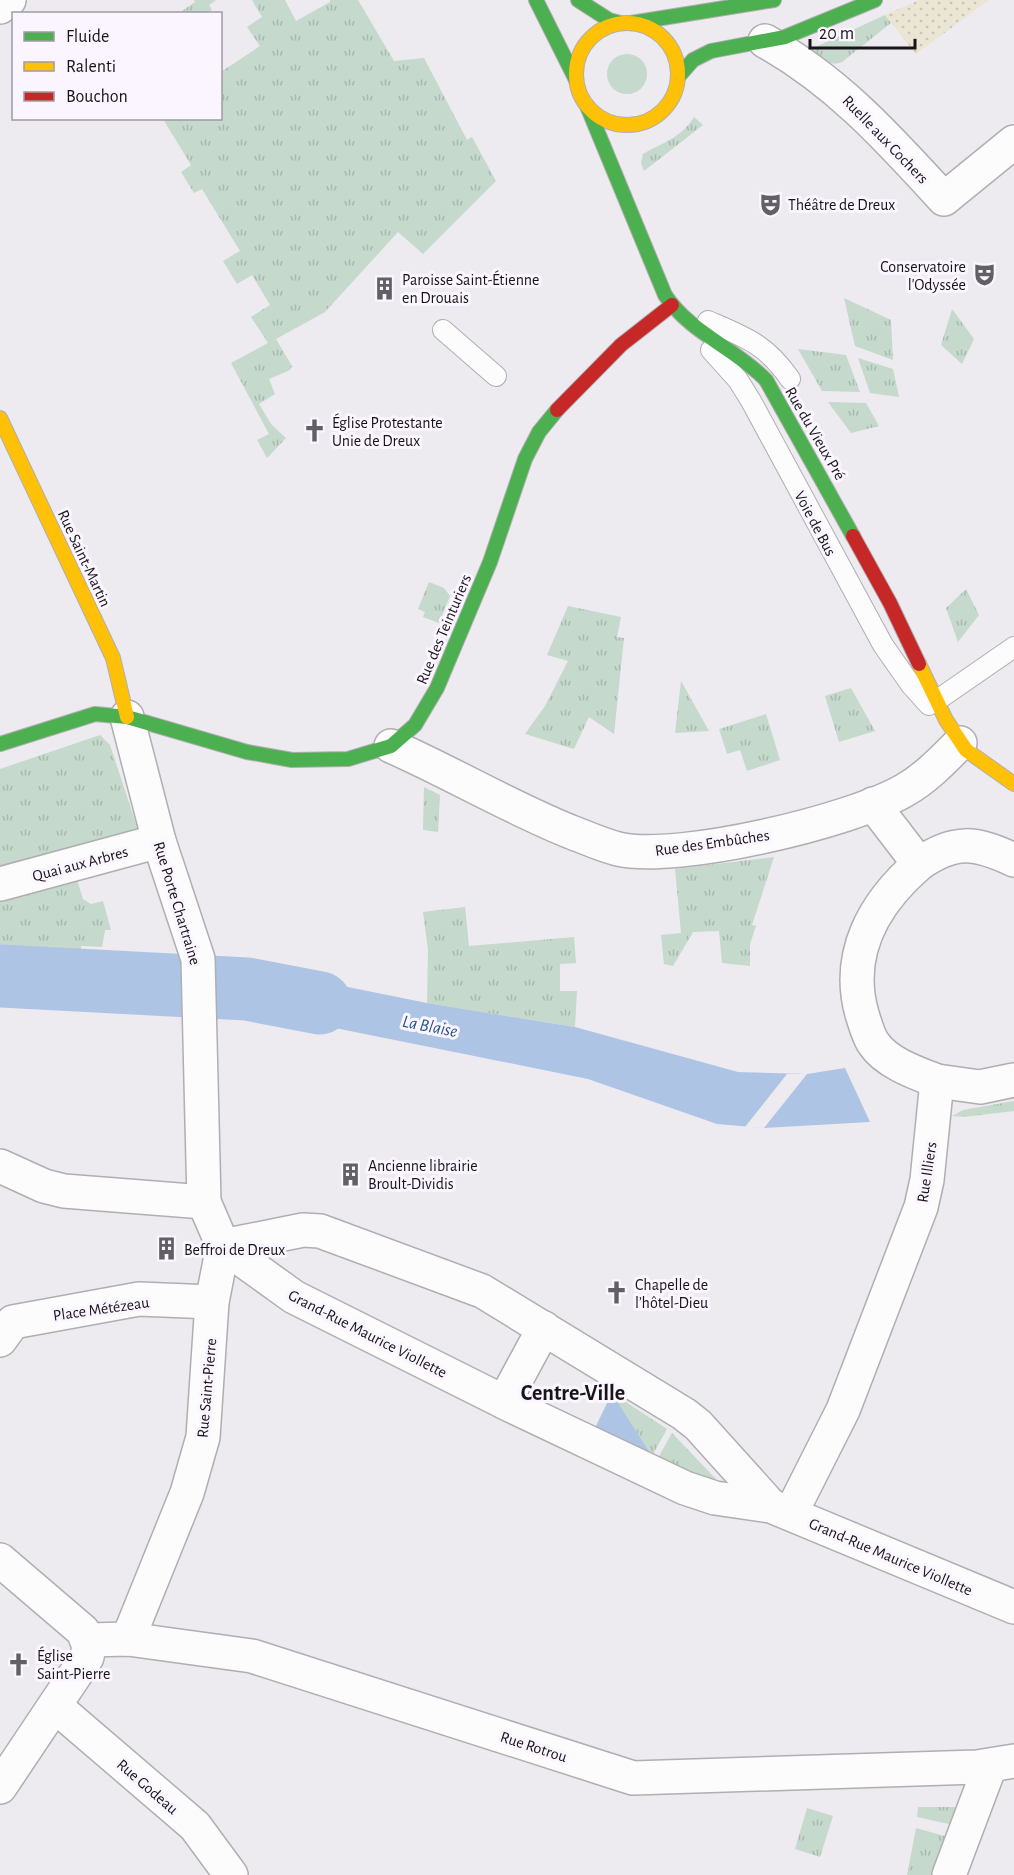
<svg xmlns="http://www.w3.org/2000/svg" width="1014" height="1875" font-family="'Alegreya Sans',sans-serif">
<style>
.grass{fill:url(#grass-tufts)}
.sand{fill:url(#sand-dots)}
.garden{fill:#c5d9cc}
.water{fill:#aec4e4}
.pier{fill:#edeaf0}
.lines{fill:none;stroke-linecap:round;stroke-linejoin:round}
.river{stroke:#aec4e4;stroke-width:63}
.lane-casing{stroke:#b0aeb2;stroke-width:22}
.street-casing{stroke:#b0aeb2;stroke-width:36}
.fast-casing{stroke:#b0aeb2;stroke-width:16}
.slow-casing{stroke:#b0aeb2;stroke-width:16}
.jam-casing{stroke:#b0aeb2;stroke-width:16}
.lane{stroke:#fcfcfd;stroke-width:20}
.street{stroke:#fcfcfd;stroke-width:33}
.fast{stroke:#4caf50;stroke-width:14}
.slow{stroke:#ffc107;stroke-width:14}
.jam{stroke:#c62828;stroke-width:14}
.labels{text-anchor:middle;stroke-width:6;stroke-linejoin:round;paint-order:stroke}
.street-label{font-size:16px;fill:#171519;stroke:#fbf5ff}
.poi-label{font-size:16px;fill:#171519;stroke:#fbf5ff;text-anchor:start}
.water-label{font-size:18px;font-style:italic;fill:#265388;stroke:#fbf5ff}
.district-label{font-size:22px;font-weight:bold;fill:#171519;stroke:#fbf5ff}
</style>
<defs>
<pattern id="grass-tufts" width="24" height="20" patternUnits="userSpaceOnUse" patternTransform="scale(1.5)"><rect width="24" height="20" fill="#c5d9cc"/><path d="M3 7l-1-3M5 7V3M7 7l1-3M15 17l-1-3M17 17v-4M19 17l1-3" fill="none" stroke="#a8b9af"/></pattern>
<pattern id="sand-dots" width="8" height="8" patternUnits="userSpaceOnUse" patternTransform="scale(1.5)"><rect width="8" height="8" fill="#ebe5d3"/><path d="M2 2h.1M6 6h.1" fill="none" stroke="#c9c4b5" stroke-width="1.8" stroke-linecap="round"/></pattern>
</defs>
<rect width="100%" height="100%" fill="#edeaf0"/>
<g class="grass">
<path d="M194 0H216L209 5 212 10 207 13H179L195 2Z"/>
<path d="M252 0H285L296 21 330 2V0H358L394 61 424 58 467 140 472 137 496 181 423 254 398 232 325 312 276 339 292 366 290 370 269 379 275 394 259 404 271 424 286 438 267 458 257 440 269 434 231 363 268 343 251 317 270 305 252 275 237 284 223 261 240 251 202 189 194 193 181 172 191 165 163 119 220 118 221 72 260 46 247 27 262 17Z"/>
<path d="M885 15 891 23 842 62C828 68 820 57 811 49Z"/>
<path d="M694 117 703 125 644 171 641 163 643 154C662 143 681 138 694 117Z"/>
<path d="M844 298 891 320 893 360 855 346Z"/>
<path d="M952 309 974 339 962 364 941 345Z"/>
<path d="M798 349 846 355 860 392 822 391Z"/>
<path d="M858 358 893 369 899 397 870 393Z"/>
<path d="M828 402 866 403 879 426 851 433Z"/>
<path d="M429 582 444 588 450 596 439 623 423 617 425 612 418 609Z"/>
<path d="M966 589 979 615 958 642 946 608Z"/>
<path d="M568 606 621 617 617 637 624 638 614 734 589 717 574 749 525 734 545 706 568 661 547 655Z"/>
<path d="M681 681 709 731 675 733Z"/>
<path d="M851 688 875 731 839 742 825 696Z"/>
<path d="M766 714 780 760 747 771 740 750 727 754 719 729Z"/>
<path d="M100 735 110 745 140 836 0 870V769Z"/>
<path d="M424 787 440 795 438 832 423 830Z"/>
<path d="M774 857 752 925 756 926 750 944V966L722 963 719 931 693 932 673 966 664 964 661 935 681 933 675 869Z"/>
<path d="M77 880 83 899 91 904 103 901 111 930H105L102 947 81 946V955L0 946V893Z"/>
<path d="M465 907 469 946 574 937 576 963 560 964V991H577L575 1027 427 1003 428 950 423 912Z"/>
<path d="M1014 1101V1111L964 1117 952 1116 963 1110Z"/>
<path d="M612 1393 667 1429 652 1456Z"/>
<path d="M672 1433 716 1479 714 1484 658 1458Z"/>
<path d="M918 1807H965L958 1826 917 1817Z"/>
<path d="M807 1808 833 1816 820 1857 795 1849Z"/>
<path d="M916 1828 955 1839 941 1875H907Z"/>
</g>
<path class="sand" d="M919 0H989L916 54 885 15Z"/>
<circle class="garden" cx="627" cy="74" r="20"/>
<g class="water">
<path d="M0 946 81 955 176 960 184 1008 106 1007 24 998 0 1000Z"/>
<path d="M229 958 318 981 427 1003 575 1027 738 1072 807 1074 845 1068 870 1122 764 1128 717 1124 588 1079 236 1008 234 973Z"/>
<path d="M612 1393 652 1456 595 1428Z"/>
</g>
<g class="pier">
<path d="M66 954H76L73 1003H63Z"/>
<path d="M226 958H229L233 966 236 1008H233L230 967Z"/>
<path d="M787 1074H807L764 1128 745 1127Z"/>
</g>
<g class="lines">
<path class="river" d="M0 976 247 989 320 1003"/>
<defs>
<g id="lane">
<path d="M708 321C745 337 766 344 790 379"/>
<path d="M443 330 496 376"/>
<path d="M711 350 738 380 751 401 883 645 911 685 929 705"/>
<path d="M936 701 1014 647"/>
</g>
<g id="street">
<path d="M0 7 9 0"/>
<path d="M765 41C838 82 888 138 944 199L1014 142"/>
<path d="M127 717 159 841 198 959 204 1202 223 1246 212 1302 203 1437 187 1493 128 1639"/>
<path d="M391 746C452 773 509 807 571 832 587 838 602 845 618 849 677 863 852 821 905 790 926 778 943 760 960 743"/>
<path d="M873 804 919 864C955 839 975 842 1014 860"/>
<path d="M0 884 159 841"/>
<path d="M937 1081 980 1087 1014 1080"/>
<path d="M0 1166 44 1186 64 1191 204 1202"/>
<path d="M223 1246 294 1297 510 1405 685 1488 715 1498 771 1506 1014 1607"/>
<path d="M223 1246 303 1230 320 1231 482 1291 684 1414 698 1425 771 1506"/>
<path d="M0 1340 13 1322 139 1299 212 1302"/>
<path d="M504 1402 544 1328"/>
<path d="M791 1513 843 1410 921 1207 927 1180 937 1081C916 1073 887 1063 874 1044 868 1036 865 1023 862 1014 845 954 874 903 919 864"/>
<path d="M0 1560 83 1631 89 1646 87 1657 0 1787"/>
<path d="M88 1640 128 1639 252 1656 633 1778 977 1767 1014 1761"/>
<path d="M55 1706 195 1826 231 1875"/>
<path d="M949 1875 990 1766"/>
</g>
<g id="fast">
<path d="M536 0 576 80"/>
<path d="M578 0 609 20 620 23"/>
<path d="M631 23 774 0"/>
<path d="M678 77 693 60 711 51 785 37 875 0"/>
<path d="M587 106 665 295C690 333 735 348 766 380L853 536"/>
<path d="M0 744 95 714 127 717 247 752 292 760 348 759 391 746 415 725 437 688 490 562 525 459 539 432 557 410"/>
</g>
<g id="slow">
<circle cx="627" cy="74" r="51"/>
<path d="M0 418 113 658 127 717"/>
<path d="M919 664 946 720 966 750 1014 784"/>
</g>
<g id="jam">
<path d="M557 410 621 345 672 305"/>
<path d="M853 536 890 603 919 664"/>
</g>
</defs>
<use href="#lane" class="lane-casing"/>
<use href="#street" class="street-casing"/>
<use href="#fast" class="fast-casing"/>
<use href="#slow" class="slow-casing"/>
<use href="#jam" class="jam-casing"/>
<use href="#lane" class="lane"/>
<use href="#street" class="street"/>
<use href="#fast" class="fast"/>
<use href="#slow" class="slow"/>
<use href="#jam" class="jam"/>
</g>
<defs>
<symbol id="theatre-bare" viewBox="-9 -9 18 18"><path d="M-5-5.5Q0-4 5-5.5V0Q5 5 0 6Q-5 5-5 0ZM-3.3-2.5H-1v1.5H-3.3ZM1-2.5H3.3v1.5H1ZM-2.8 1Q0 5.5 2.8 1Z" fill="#626064" stroke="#fbf5ff" stroke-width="2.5" paint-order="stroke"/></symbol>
<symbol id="building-bare" viewBox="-9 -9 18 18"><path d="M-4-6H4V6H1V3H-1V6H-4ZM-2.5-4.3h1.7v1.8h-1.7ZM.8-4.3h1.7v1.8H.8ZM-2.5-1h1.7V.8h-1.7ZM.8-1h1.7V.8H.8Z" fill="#626064" stroke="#fbf5ff" stroke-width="2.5" paint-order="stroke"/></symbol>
<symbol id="church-bare" viewBox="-9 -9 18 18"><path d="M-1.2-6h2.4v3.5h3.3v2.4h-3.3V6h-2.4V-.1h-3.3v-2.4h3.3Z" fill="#626064" stroke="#fbf5ff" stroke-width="2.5" paint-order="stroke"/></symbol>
</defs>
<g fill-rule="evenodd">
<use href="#theatre-bare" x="754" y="188" width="33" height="33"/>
<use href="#theatre-bare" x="968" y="258" width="33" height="33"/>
<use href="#building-bare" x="368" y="272" width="33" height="33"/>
<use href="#church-bare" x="298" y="414" width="33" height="33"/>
<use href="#building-bare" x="334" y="1158" width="33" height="33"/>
<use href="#building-bare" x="150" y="1232" width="33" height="33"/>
<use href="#church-bare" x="600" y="1276" width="33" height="33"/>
<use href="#church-bare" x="2" y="1648" width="33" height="33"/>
</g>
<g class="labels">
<g class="street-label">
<text transform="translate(886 139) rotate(46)" y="6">Ruelle aux Cochers</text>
<text transform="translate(816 433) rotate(60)" y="6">Rue du Vieux Pré</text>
<text transform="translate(816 523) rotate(62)" y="6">Voie de Bus</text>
<text transform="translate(85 558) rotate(65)" y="6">Rue Saint-Martin</text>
<text transform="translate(443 629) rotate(-67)" y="6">Rue des Teinturiers</text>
<text transform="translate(712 842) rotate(-8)" y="6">Rue des Embûches</text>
<text transform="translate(80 863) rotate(-15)" y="6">Quai aux Arbres</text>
<text transform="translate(178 903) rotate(73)" y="6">Rue Porte Chartraine</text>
<text transform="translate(926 1172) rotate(-81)" y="6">Rue Illiers</text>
<text transform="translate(101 1308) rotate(-8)" y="6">Place Métézeau</text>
<text transform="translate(368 1333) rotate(27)" y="6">Grand-Rue Maurice Viollette</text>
<text transform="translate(206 1388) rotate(-85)" y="6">Rue Saint-Pierre</text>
<text transform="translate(891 1556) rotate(23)" y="6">Grand-Rue Maurice Viollette</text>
<text transform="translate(534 1746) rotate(18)" y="6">Rue Rotrou</text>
<text transform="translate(148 1786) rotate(41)" y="6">Rue Godeau</text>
</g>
<g class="poi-label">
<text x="788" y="210">Théâtre de Dreux</text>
<text x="966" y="272" text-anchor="end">Conservatoire<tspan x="966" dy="18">l'Odyssée</tspan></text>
<text x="402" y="285">Paroisse Saint-Étienne<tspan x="402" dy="18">en Drouais</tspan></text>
<text x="332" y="428">Église Protestante<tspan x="332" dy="18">Unie de Dreux</tspan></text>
<text x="368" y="1171">Ancienne librairie<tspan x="368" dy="18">Broult-Dividis</tspan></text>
<text x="184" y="1255">Beffroi de Dreux</text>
<text x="635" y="1290">Chapelle de<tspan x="635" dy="18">l’hôtel-Dieu</tspan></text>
<text x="37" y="1661">Église<tspan x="37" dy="18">Saint-Pierre</tspan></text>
</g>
<g class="water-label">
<text transform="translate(430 1026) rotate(11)" y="6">La Blaise</text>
</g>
<g class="district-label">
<text x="573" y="1400">Centre-Ville</text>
</g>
</g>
<rect x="12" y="12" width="210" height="108" fill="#fbf5ff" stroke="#a09ba3" stroke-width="1.5"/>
<rect x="24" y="32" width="30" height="9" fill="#4caf50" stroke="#a09ba3" stroke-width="1.5"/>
<text x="66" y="42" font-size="18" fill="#171519">Fluide</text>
<rect x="24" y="62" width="30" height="9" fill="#ffc107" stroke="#a09ba3" stroke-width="1.5"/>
<text x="66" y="72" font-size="18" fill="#171519">Ralenti</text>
<rect x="24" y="92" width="30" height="9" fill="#c62828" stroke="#a09ba3" stroke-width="1.5"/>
<text x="66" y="102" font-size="18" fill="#171519">Bouchon</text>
<path d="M810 39v9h105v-9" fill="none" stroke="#171519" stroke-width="3"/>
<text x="819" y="39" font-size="18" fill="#171519" stroke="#fbf5ff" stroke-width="4.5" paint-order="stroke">20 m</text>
</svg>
